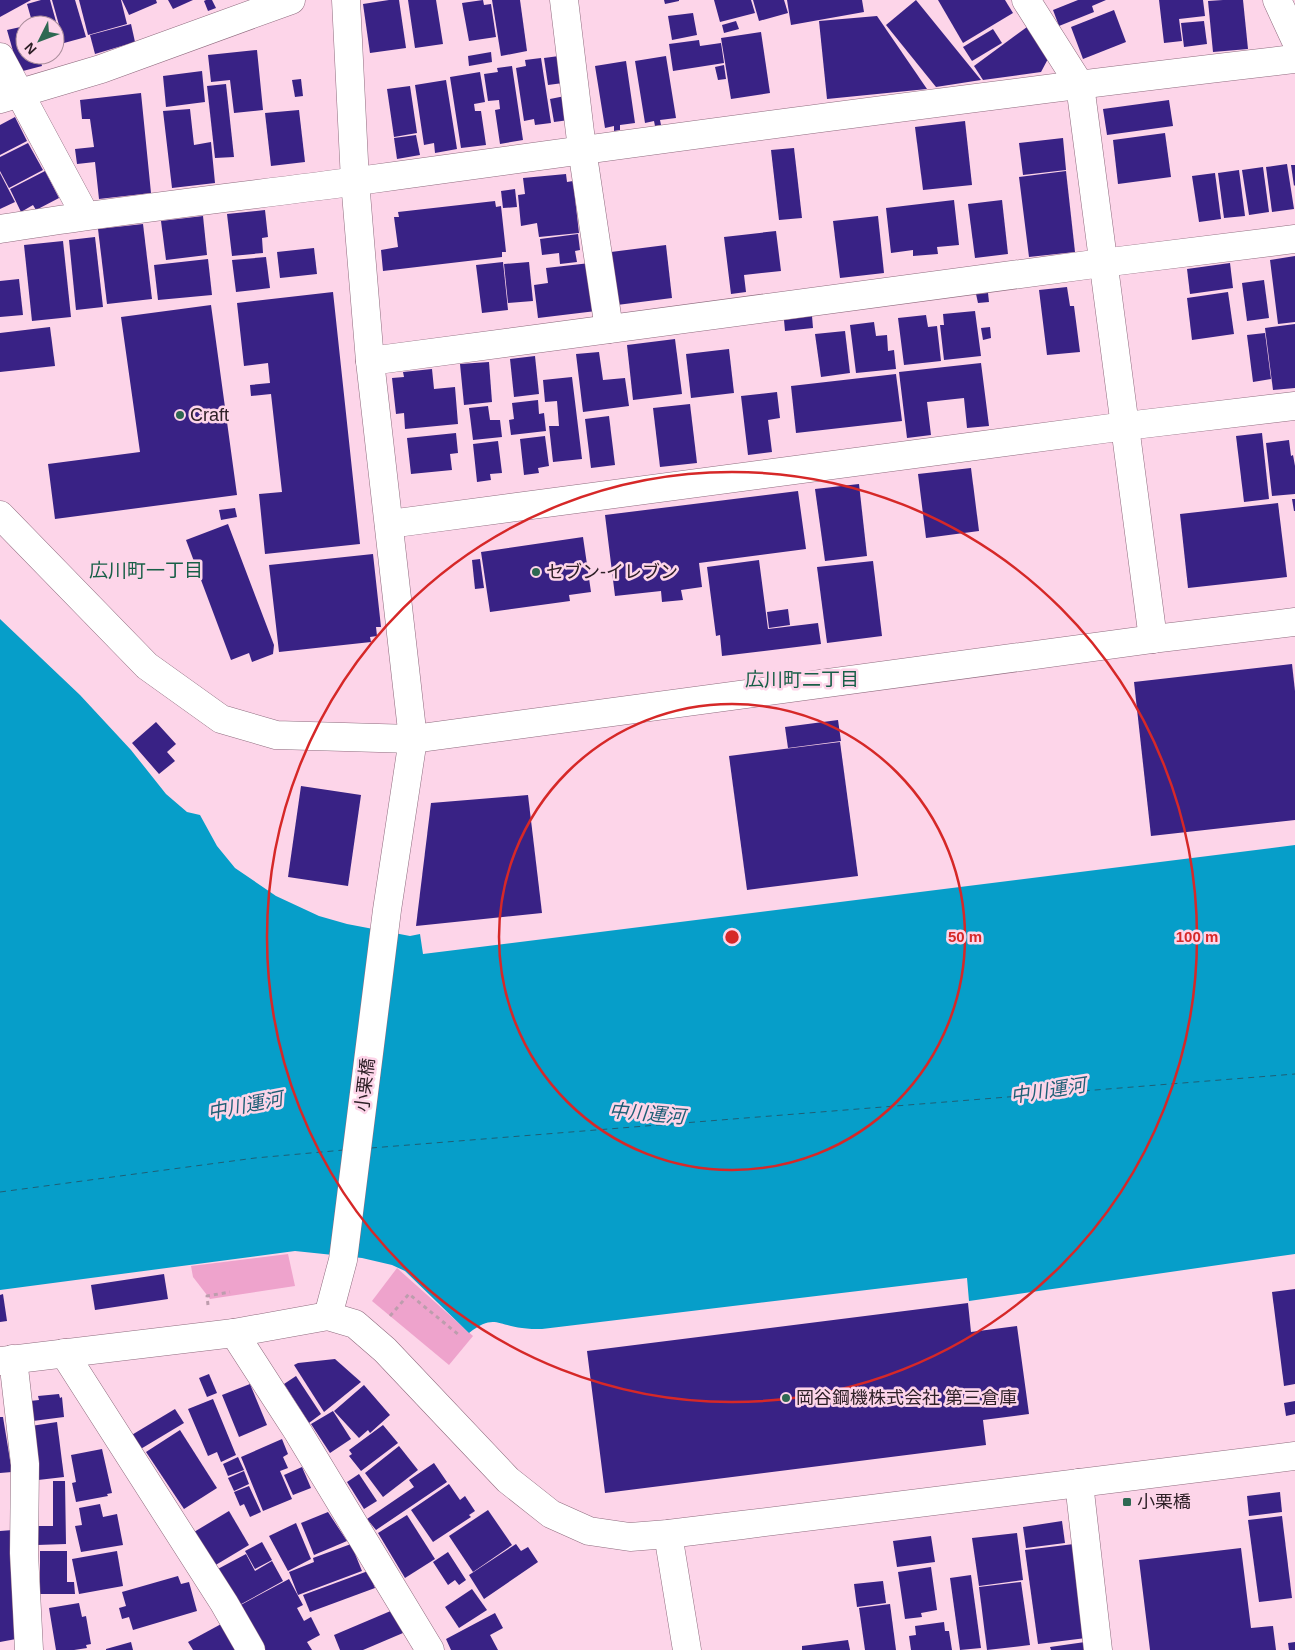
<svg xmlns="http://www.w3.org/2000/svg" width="1295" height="1650" font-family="Arial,'Noto Sans JP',sans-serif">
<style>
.green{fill:#eea3cc}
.water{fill:#069ec9}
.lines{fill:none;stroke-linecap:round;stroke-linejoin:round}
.ferry{stroke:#1e5f76;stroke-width:1;stroke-dasharray:6 5;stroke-linecap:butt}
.building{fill:#392285}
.minor-casing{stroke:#8f6c7f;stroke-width:29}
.path{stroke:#bd9dad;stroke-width:3;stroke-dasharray:4 4;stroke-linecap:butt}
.minor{stroke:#fff;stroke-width:28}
.ring{fill:none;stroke:#d62828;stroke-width:2.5}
.poi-dot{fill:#2e6852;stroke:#fdd5e9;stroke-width:2}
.labels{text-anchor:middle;stroke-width:5;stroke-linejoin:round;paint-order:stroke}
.poi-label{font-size:18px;fill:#2e2027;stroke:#fdd5e9;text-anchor:start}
.street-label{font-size:18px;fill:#2e2027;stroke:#fdd5e9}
.neighbourhood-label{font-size:19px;fill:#185f47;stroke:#fdd5e9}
.water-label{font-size:19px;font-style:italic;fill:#1e5f76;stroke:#fdd5e9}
.centre{fill:#d62828;stroke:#fdd5e9;stroke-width:2.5}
.ring-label{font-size:15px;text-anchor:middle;font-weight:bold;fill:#d62828;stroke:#fdd5e9;stroke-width:5;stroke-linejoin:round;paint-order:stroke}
</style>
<rect width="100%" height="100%" fill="#fdd5e9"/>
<g class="green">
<path d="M288 1254 295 1286 210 1299 193 1277 191 1266Z"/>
<path d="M397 1268 473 1336 449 1365 372 1301Z"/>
</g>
<path class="water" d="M0 619 80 695 131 750 166 794 187 812 200 815 217 846 235 868 276 896 319 916 347 924 410 936 420 934 423 954 1295 845V1254L969 1301 967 1278 542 1329C535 1329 528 1329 522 1328 496 1325 494 1314 469 1333L405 1271 392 1265 362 1258 295 1251 0 1290Z"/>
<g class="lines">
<g class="ferry">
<path d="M371 1148 1295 1074"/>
<path d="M0 1192 255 1158 344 1150"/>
</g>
</g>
<g class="building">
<path d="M0 0H31L0 17Z"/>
<path d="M41 0H50L62 43 55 45V25H33L27 4Z"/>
<path d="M52 0H75L86 37 64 43Z"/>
<path d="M79 0H121L127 24 88 35Z"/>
<path d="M122 0H156L157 3 129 15Z"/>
<path d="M168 0H193L173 9Z"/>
<path d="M206 0H212L216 8 208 11 204 1Z"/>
<path d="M389 0H399L406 48 370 53 363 4Z"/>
<path d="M408 0H436L443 44 415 48Z"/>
<path d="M483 0 484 5 491 4 496 37 469 41 462 3Z"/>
<path d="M492 0H520L527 51 501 56Z"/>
<path d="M664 0H679V1L665 4Z"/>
<path d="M714 0H751L755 13 720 22Z"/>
<path d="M753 0H784L788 13 759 21Z"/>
<path d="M787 0H862L864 12 791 25Z"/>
<path d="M916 0 981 80 936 87 886 25Z"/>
<path d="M938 0H1005L1013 13 963 43Z"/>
<path d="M1078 0H1106L1092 6 1094 12 1059 26 1053 10Z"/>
<path d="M1159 0H1203L1205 16 1179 19 1182 41 1164 43Z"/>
<path d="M1223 0H1243L1248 49 1213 52 1208 1Z"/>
<path d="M1114 10 1126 42 1083 59 1071 27Z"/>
<path d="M693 13 697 35 672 40 668 16Z"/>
<path d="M877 16 927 89 827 99 819 21Z"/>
<path d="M736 21 739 29 724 33 722 25Z"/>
<path d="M1204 21 1207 44 1184 47 1181 23Z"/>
<path d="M131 24 135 42 95 54 90 35Z"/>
<path d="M25 26V55H39L42 66 19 72 7 30Z"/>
<path d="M1027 27 1049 57 1041 72 983 80 974 66Z"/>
<path d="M993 29 1002 43 972 61 963 47Z"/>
<path d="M761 32 770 93 731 99 721 38Z"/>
<path d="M699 40 700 46 721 43 724 63 673 71 669 44Z"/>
<path d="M257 50 263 110 234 113 230 80 211 82 208 55Z"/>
<path d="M491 52 492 62 469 66 468 56Z"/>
<path d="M559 56 563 83 548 85 544 58Z"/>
<path d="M666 56 676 118 660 120 661 125 655 126 654 121 645 123 635 61Z"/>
<path d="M541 58 551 123 535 125 534 119 524 121 516 68 526 66 525 60Z"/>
<path d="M626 61 635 123 620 125V130L614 131V126L605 128 595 66Z"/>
<path d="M724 65 726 79 718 80 715 67Z"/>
<path d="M512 66 523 140 500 144 495 110 500 109 499 100 488 101 484 74 498 72 497 68Z"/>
<path d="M202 71 205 102 166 107 163 76Z"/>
<path d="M480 72 485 102 474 104 475 111H481L486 145 461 148 450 77Z"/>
<path d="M301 79 303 96 295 97 292 80Z"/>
<path d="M446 80 457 149 435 153 434 143 424 145 415 85Z"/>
<path d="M226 84 234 157 215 158 207 86Z"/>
<path d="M410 86 417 133 394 137 387 89Z"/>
<path d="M141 93 151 193 99 199 95 162 77 164 75 149 94 147 90 119H82L80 100Z"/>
<path d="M565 96 569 120 554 122 550 99Z"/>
<path d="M1169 100 1173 126 1107 135 1103 109Z"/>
<path d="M190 109 194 145 211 142 215 183 172 188 163 111Z"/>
<path d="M299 110 305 162 271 166 265 113Z"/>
<path d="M15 117 27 141 0 155V125Z"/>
<path d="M965 121 972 185 923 190 915 127Z"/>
<path d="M1165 133 1171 177 1118 184 1113 140Z"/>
<path d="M416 135 420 155 397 159 394 138Z"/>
<path d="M1063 138 1066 170 1023 175 1019 143Z"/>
<path d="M28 143 43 170 9 188 0 171V157Z"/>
<path d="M794 148 802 218 779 220 771 150Z"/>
<path d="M1287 164 1294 209 1272 212 1266 167Z"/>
<path d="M1291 165H1295V185L1294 186Z"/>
<path d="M1263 167 1269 212 1249 215 1242 170Z"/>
<path d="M1239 170 1245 216 1224 218 1218 173Z"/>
<path d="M45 171 59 198 36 210 33 205 21 212 10 189Z"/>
<path d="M1066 171 1075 252 1029 257 1019 177Z"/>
<path d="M0 173 15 202 0 209Z"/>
<path d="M1215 173 1221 219 1199 222 1192 176Z"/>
<path d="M566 174 567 182 573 181 579 233 539 237 537 223 521 226 518 195 525 194 523 178Z"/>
<path d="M515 189 517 207 503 208 501 191Z"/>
<path d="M954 200 959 245 937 247 938 254 913 256V250L891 253 886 208Z"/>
<path d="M1002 200 1008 254 975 258 968 204Z"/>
<path d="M495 201 496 207 501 206 506 252H502V257L383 271 381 250 398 247 394 217H399L398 212Z"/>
<path d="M265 210 268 237 262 238 263 253 232 256 227 214Z"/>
<path d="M203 216 207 255 166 260 161 221Z"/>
<path d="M878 216 884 273 840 278 833 221Z"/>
<path d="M143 224 152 299 107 304 98 229Z"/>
<path d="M776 231 781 271 744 275 746 292 731 294 724 237Z"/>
<path d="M578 234 580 250 575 251 577 262 560 264 559 253 542 255 540 239Z"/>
<path d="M95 237 103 307 76 310 69 240Z"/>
<path d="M63 241 71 317 32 321 24 245Z"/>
<path d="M666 245 672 298 617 305 611 252Z"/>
<path d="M314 248 317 274 280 278 277 252Z"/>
<path d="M1295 256V322L1278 324 1270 260Z"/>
<path d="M266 257 270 288 236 292 232 260Z"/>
<path d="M208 259 212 295 158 300 154 265Z"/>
<path d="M503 262 508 310 482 313 476 265Z"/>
<path d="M529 262 533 301 508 303 504 264Z"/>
<path d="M590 263 596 311 538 318 534 285 548 283 546 268Z"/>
<path d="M1230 263 1233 288 1190 294 1187 269Z"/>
<path d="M19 279 23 315 0 317V281Z"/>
<path d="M1264 280 1269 318 1247 321 1242 283Z"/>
<path d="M1067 287 1070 306H1074L1080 352 1047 355 1039 290Z"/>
<path d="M333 292 360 544 265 554 259 494 282 492 271 394 251 396 250 385 270 383 268 363 244 366 237 303Z"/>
<path d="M1228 292 1234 334 1192 340 1187 298Z"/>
<path d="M988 293 989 302 978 303 976 294Z"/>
<path d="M211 305 237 495 55 519 48 464 140 452 121 317Z"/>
<path d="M975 311 981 356 944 360 940 325H944L943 314Z"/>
<path d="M926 315 928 327 937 326 941 361 904 365 898 318Z"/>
<path d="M812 316 813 328 785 331 784 320Z"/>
<path d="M874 322 876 336 887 335 888 351 894 350 896 369 856 373 850 325Z"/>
<path d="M1295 324V388L1273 390 1265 328Z"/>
<path d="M50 327 55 366 0 372V333Z"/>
<path d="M990 327 991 338 983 340 981 328Z"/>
<path d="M845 331 850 373 821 377 815 334Z"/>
<path d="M1265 333 1271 379 1253 382 1247 335Z"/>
<path d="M675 339 682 394 633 400 627 345Z"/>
<path d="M729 349 734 393 691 398 686 354Z"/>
<path d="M599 352 603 380 625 378 629 406 583 412 576 354Z"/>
<path d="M535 356 539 394 514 397 510 359Z"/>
<path d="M489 362 492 402 464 405 460 364Z"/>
<path d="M981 363 989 426 967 428 964 398 927 402 931 435 907 438 899 372Z"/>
<path d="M432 369 434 389 455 387 458 424 405 429 404 413 396 414 392 378 404 377 403 372Z"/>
<path d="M896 374 902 421 796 433 791 386Z"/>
<path d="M572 377 582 459 553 462 549 426H559L557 401 545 402 543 380Z"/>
<path d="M777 392 780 418 768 420 772 452 748 455 741 396Z"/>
<path d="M538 400 539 414 544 413 546 431 511 435 509 420 514 419 512 403Z"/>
<path d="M690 404 697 463 660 467 653 408Z"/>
<path d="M488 406 490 420H500L502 437 473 440 469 408Z"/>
<path d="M609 416 615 465 591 468 585 419Z"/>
<path d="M456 433 458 453 450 454 452 470 411 474 407 438Z"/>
<path d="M1262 433 1269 499 1244 502 1236 436Z"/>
<path d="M545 436 549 466 538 468 539 473 524 475 520 439Z"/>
<path d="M1289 440 1291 456 1293 455 1295 466V494L1272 496 1266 443Z"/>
<path d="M498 441 502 473 490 474 491 480 477 482 473 444Z"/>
<path d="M971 468 979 531 926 538 918 474Z"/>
<path d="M859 484 867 556 825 561 815 489Z"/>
<path d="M798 491 806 549 699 563 702 587 681 590 683 600 662 602 661 591 615 596 605 515Z"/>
<path d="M1292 499H1295V511H1294Z"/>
<path d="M1278 503 1287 577 1188 588 1180 514Z"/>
<path d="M235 508 237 517 221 520 219 510Z"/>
<path d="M228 524 274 645 273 654 252 662 249 653 231 660 186 540Z"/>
<path d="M583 537 591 592 569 595 570 601 490 612 481 552Z"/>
<path d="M373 554 381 627H376L377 636 370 637 371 642 279 652 269 565Z"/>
<path d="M480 559 484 588 475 589 472 560Z"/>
<path d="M759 560 768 629 818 623 821 644 722 656 720 635 716 636 707 567Z"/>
<path d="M873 561 882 636 827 643 817 567Z"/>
<path d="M788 609 790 625 769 628 767 612Z"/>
<path d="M1292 664 1295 691V820L1151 836 1134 682Z"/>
<path d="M838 720 841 741 788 748 785 727Z"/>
<path d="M156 722 176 744 167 752 175 761 159 774 132 743Z"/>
<path d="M840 742 858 876 747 890 729 756Z"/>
<path d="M301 786 361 795 348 886 288 877Z"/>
<path d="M528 795 542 913 416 926 431 803Z"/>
<path d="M164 1274 168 1299 95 1310 91 1285Z"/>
<path d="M1295 1289V1384L1284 1386 1272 1292Z"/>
<path d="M3 1294 7 1321 0 1322V1295Z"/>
<path d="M968 1303 971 1332 1017 1326 1029 1414 983 1420 986 1445 605 1493 587 1351Z"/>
<path d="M335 1359 361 1382 324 1412 294 1365 298 1363Z"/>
<path d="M209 1374 217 1393 207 1397 199 1378Z"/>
<path d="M296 1376 321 1414 309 1423 284 1384Z"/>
<path d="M250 1384 267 1425 239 1437 222 1395Z"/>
<path d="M364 1385 390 1415 370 1433 368 1430 359 1438 334 1411Z"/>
<path d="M59 1394 60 1398 62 1397 64 1417 33 1421 30 1401 39 1400 38 1396Z"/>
<path d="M213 1399 236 1455 221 1462 217 1452 208 1456 188 1409Z"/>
<path d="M1295 1401V1414L1286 1416 1284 1403Z"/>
<path d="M175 1409 184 1423 139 1450 130 1436Z"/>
<path d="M333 1411 351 1439 330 1453 311 1424Z"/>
<path d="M0 1417H3L12 1472 0 1473Z"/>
<path d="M57 1422 64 1477 38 1480 31 1426Z"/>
<path d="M383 1425 398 1443 361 1471 349 1456 352 1454 349 1450Z"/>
<path d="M180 1430 217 1488 184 1509 146 1452Z"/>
<path d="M282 1439 288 1454 283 1457 288 1468 280 1471 292 1499 263 1511 241 1457Z"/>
<path d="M399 1446 418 1470 383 1497 365 1473Z"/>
<path d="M102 1449 112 1493 107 1494 108 1496 76 1502 72 1483 76 1482 71 1455Z"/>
<path d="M238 1457 244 1470 228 1476 223 1464Z"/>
<path d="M434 1463 447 1482 376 1530 367 1519 414 1487 409 1480Z"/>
<path d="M302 1467 311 1488 293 1495 284 1475Z"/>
<path d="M244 1471 249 1484 234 1491 228 1478Z"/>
<path d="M359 1474 377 1501 364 1509 347 1482Z"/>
<path d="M53 1481H65L66 1544 37 1545V1526H53Z"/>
<path d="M449 1484 460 1500 465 1496 475 1511 469 1515 471 1517 433 1542 411 1510Z"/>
<path d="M249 1486 261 1512 250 1517 244 1504 240 1506 234 1492Z"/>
<path d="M1280 1492 1282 1512 1249 1516 1247 1496Z"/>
<path d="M100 1504 103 1517 117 1514 123 1545 81 1552 75 1526 82 1525 79 1508Z"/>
<path d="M488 1510 512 1545 473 1572 449 1536Z"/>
<path d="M229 1511 249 1545 214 1566 194 1532Z"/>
<path d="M328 1512 347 1541 314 1555 301 1523Z"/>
<path d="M407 1515 435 1559 405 1578 378 1533Z"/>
<path d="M1282 1516 1292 1598 1259 1602 1248 1520Z"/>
<path d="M1062 1521 1065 1543 1026 1548 1023 1527Z"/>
<path d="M296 1523 311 1559 288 1571 269 1536Z"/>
<path d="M13 1530 16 1639 0 1642V1531Z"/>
<path d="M1017 1533 1023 1580 979 1586 972 1538Z"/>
<path d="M931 1536 935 1562 897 1567 893 1541Z"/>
<path d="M262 1542 272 1560 255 1569 245 1551Z"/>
<path d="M351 1544 362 1571 298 1595 289 1572 314 1562 313 1558Z"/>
<path d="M516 1544 521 1551 528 1547 538 1562 484 1599 469 1575Z"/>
<path d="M1074 1544 1086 1638 1038 1644 1025 1550Z"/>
<path d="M1241 1548 1251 1628 1273 1626 1276 1650H1150L1139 1560Z"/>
<path d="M40 1551H67V1582H74L75 1594H40Z"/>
<path d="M117 1551 123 1586 79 1594 72 1559Z"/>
<path d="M448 1552 466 1580 459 1585 455 1580 448 1585 433 1562Z"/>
<path d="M246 1554 255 1571 272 1561 283 1581 234 1608 214 1571Z"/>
<path d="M931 1567 937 1610 921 1613 922 1617 905 1619 898 1572Z"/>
<path d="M368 1571 375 1588 310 1612 303 1595Z"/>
<path d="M971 1575 981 1648 960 1650 950 1578Z"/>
<path d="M178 1576 181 1584 189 1582 197 1611 133 1630 129 1617 122 1619 119 1608 126 1606 122 1592Z"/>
<path d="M289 1579 303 1605 297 1608 304 1621 311 1617 320 1635 307 1642 312 1650H257L235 1608Z"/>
<path d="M883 1581 886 1603 857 1607 854 1584Z"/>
<path d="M1021 1582 1030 1645 987 1650 979 1587Z"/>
<path d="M472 1589 487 1610 459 1628 445 1607Z"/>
<path d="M79 1603 82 1617 86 1616 91 1644 86 1645 87 1648 74 1650H56L49 1608Z"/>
<path d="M890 1604 896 1650H865L859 1608Z"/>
<path d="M393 1610 403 1633 363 1650H340L334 1635Z"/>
<path d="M495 1613 503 1628 490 1635 498 1650H451L446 1639Z"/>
<path d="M944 1622 945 1631H949L952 1650H911L909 1636 916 1635 915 1626Z"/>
<path d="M223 1623 237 1650H193L188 1642Z"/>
<path d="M848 1640 850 1650H802V1646Z"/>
<path d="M131 1642 133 1650H106V1649Z"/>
<path d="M1085 1642 1086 1650H1051L1050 1647Z"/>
<path d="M1295 1642V1650H1289L1288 1643Z"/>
</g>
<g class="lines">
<defs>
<g id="minor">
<path d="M564 0 582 149 609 329"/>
<path d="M1026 0 1080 85 1153 639"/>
<path d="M1277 0 1295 39"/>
<path d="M0 57 85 215"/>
<path d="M0 99 101 69 291 0"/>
<path d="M0 229C119 210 238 197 358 181 670 138 982 95 1295 59"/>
<path d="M370 361 1102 263 1295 239"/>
<path d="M0 515 147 666 221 719 276 735 413 739 1153 639 1295 622"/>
<path d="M389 524 1126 426 1295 406"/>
<path d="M328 1316 343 1260 387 910 413 739 370 361 355 181 346 0"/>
<path d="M234 1333 298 1432 430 1650"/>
<path d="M64 1353 224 1603 251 1650"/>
<path d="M13 1359 25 1464 24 1553 29 1650"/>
<path d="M0 1361 234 1333 328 1316 355 1324 385 1350 508 1480 551 1514 589 1531 630 1537 668 1534 742 1525 1295 1456"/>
<path d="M1079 1483 1098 1650"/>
<path d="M668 1534 687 1650"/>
</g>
</defs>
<use href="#minor" class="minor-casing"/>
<g class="path">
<path d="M208 1305 207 1296 230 1292"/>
<path d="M390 1316 409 1294 459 1335"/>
</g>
<use href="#minor" class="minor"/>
</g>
<g class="ring">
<circle cx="732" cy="937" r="233"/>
<circle cx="732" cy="937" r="465"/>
</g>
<g class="poi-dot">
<circle cx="180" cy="415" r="5"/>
<circle cx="536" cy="572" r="5"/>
<circle cx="786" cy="1398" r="5"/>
<rect x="1122" y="1497" width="10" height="10" rx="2.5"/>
</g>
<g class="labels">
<g class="poi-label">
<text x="190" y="421">Craft</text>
<text x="546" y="578">セブン-イレブン</text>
<text x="796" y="1404">岡谷鋼機株式会社 第三倉庫</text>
<text x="1137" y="1508">小栗橋</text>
</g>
<g class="street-label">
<text transform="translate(365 1085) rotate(-83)" y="6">小栗橋</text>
</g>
<g class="neighbourhood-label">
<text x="146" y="577">広川町一丁目</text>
<text x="802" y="686">広川町二丁目</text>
</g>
<g class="water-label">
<text transform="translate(1048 1090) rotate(-9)" y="7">中川運河</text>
<text transform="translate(245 1105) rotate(-11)" y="7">中川運河</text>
<text transform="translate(647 1113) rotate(5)" y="7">中川運河</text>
</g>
</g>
<circle cx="732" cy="937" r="8" class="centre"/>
<g class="ring-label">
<text x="965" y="942">50 m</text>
<text x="1197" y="942">100 m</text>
</g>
<g transform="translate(40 40) rotate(228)"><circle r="24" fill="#fdd5e9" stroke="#aa8d9b"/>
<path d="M0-4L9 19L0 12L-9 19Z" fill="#2e6852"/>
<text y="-8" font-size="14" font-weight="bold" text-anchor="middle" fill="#2e2027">N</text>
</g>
</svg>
